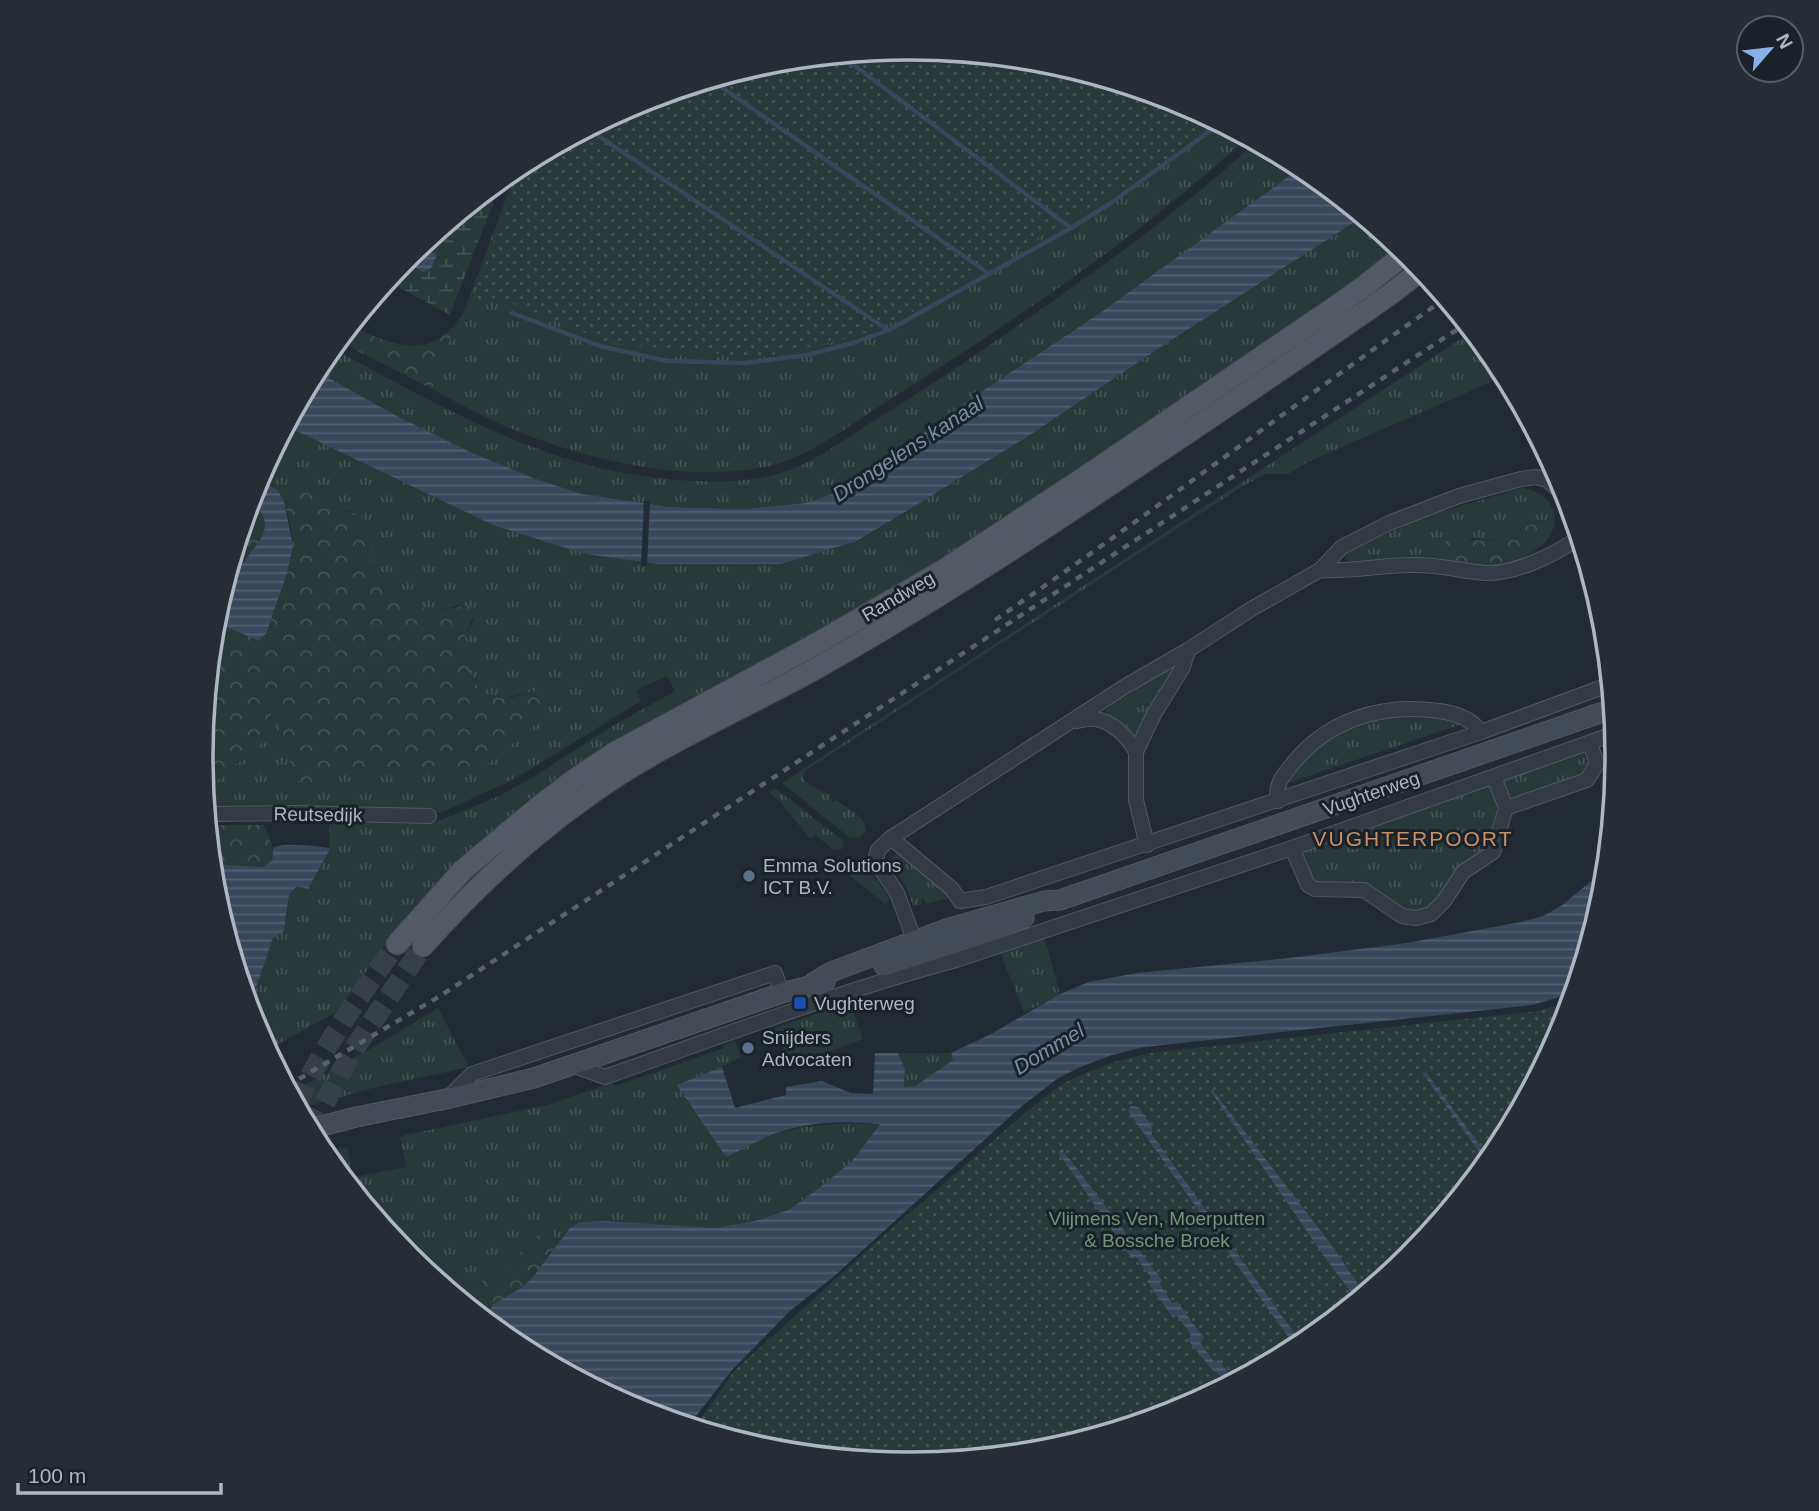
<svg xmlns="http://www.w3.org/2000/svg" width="1819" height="1511" font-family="Arial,sans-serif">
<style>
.grass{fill:url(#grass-tufts)}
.forest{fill:url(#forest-crowns)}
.wetland{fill:url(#wetland-marsh)}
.park{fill:url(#park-dots)}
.water{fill:url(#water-rules)}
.pier{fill:#222a34}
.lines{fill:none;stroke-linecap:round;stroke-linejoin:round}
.stream{stroke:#39475c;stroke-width:4.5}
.primary-tunnel{stroke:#373f49;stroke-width:21;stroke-dasharray:21 10;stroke-linecap:butt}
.street-casing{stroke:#525963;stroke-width:16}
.secondary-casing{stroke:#525963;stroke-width:21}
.primary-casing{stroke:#3e454e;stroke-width:23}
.street{stroke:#353b45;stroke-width:14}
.secondary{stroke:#434b57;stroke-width:19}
.primary{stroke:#535a65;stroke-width:21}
.rail{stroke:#59626d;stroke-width:4.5;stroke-dasharray:7 7;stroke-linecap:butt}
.service-dot{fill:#5c6f8a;stroke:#1a2129;stroke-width:2.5}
.transit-dot{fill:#1a4fb4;stroke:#1a2129;stroke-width:2.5}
.labels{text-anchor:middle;stroke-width:6;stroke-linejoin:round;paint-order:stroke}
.street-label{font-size:19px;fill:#afb6c2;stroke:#1a2129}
.poi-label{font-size:19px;fill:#afb6c2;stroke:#1a2129;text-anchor:start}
.park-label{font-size:19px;fill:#709579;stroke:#1a2129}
.water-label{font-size:21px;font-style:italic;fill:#7a8ea7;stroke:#1a2129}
.neighbourhood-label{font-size:21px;letter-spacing:2px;fill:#c68f65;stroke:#1a2129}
.rim{fill:none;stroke:#afb6c2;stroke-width:3.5}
</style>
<defs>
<pattern id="grass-tufts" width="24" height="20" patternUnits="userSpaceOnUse" patternTransform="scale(1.75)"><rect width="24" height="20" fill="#273939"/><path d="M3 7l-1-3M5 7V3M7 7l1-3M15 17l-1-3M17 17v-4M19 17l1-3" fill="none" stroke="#445354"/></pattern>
<pattern id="forest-crowns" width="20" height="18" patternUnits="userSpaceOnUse" patternTransform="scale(1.75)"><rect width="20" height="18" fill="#273939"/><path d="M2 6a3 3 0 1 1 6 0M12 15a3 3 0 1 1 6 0" fill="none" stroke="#445354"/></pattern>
<pattern id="wetland-marsh" width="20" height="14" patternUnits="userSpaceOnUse" patternTransform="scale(1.75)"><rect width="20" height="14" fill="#273939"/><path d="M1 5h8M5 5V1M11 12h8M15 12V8" fill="none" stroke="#445354"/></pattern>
<pattern id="park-dots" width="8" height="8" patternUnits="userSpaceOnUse" patternTransform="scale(1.75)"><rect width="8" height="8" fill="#273939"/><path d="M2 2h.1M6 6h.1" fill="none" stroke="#445354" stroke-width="1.8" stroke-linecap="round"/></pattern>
<pattern id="water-rules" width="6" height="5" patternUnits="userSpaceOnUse" patternTransform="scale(1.75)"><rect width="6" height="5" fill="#39475c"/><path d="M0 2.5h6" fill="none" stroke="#535f72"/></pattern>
</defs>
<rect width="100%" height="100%" fill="#222a34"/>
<g class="grass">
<path d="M910 47 1048 61 1181 101 1248 137C1139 237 1011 323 886 402 847 426 806 461 760 468 681 482 586 460 512 429 485 418 458 403 432 389L456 323 463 314 469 298 518 166 639 101 772 61Z"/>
<path d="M1256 142 1290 160 1288 161 1295 172 1100 313 969 400 913 441 832 494 806 503 743 509 670 507 582 494 536 479 470 452 397 416 316 371 332 348C451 412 559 477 698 481 727 482 759 481 787 471 817 460 844 440 870 423 911 398 951 372 990 345 1082 281 1174 217 1256 142Z"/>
<path d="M1364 216 1400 246 1364 277 1003 522 920 575 610 745 567 770 529 799 457 862 424 897 387 943 338 1011 268 1050 255 1026 248 1003 253 997 273 938 287 918 289 895 297 886 319 871 329 849V822L431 824 499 796 538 774 606 730 675 691 667 676 636 690 641 701 516 778 445 811 436 813 431 809 207 810 204 778 216 781 231 766 257 754 275 700 286 752 292 763 319 783 346 769 365 768 404 774 435 769 460 773 483 768 531 692 501 699 485 694 474 681 468 668 473 649 464 638 474 620 459 605 437 611 426 610 400 593 380 585 371 567 370 540 355 512 329 508 327 503 283 485 270 487 265 483 275 447 286 426 495 526 539 540 781 564 858 541 1027 437 1170 341Z"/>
<path d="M1473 331 1491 354 1489 355 1496 376 1491 382 1308 462 1288 474H1266L1243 486 805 771 803 778 806 782 831 796 829 798 833 802 836 800C847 808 878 823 859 838L849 837 782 783Z"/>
<path d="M1522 488C1541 491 1551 499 1555 518L1531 524 1498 541 1472 538 1442 553 1443 559 1422 557 1348 562 1345 557 1349 552 1420 518Z"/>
<path d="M1169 669 1173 673 1136 739 1106 716V709Z"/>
<path d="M1394 714 1442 716 1462 724 1285 784C1320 739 1340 729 1394 714Z"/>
<path d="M1583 751 1589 767 1584 776 1521 799 1505 795 1501 781Z"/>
<path d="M1490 785C1509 828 1482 855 1455 884 1444 895 1433 910 1417 913 1399 916 1390 896 1375 891 1354 885 1332 890 1311 881L1300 852Z"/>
<path d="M775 788 842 840 844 844 842 849 834 850 815 835 810 839 780 802 769 792Z"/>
<path d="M897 853 949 893 950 898 926 904 924 898 921 899 922 905 913 906 907 888 889 863Z"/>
<path d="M852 861 878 881 889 898 886 905 843 870Z"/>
<path d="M1044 936 1060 994 1024 1013 1000 952Z"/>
<path d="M850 1003 863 1039 793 1066 774 1028Z"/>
<path d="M438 1008 469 1067 373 1088 299 1109 291 1093 370 1049Z"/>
<path d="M735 1041 741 1057 722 1067 678 1085 763 1139C807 1121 835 1125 880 1123L852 1161 819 1188 789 1209 759 1220 716 1228 589 1221C573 1223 567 1233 558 1245L550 1230 526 1246 505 1271 487 1277 463 1301 408 1256 326 1155 329 1154 328 1151 347 1147 353 1177 406 1167 400 1137 406 1135 547 1105 611 1083 616 1086 724 1048V1045Z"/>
<path d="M898 1053H950L953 1060 915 1086 904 1087 905 1069Z"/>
</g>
<g class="forest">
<path d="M456 323 432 389 338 341 350 326C387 342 426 362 456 323Z"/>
<path d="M283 485C303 486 320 490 330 508L360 514 371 540V567L380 585 400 593 427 610 437 611 468 605 475 613 464 638 473 649C469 663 467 672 477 685 497 709 519 694 544 689 549 699 550 706 545 717L483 768 460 773 435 769 404 774 365 768 346 769 319 783 298 781 286 752 275 702 257 754 231 766 216 781 204 778 201 755 215 617 251 500C282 532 252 543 238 572 230 587 226 604 221 620L293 546C290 526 289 498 270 487Z"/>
<path d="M1555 518C1556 545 1516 566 1492 567 1476 567 1459 562 1443 559L1442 554 1447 539 1498 541 1531 524Z"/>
<path d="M208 825H264L274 850 272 862 262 867 212 864Z"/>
<path d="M550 1230 558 1245C547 1260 536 1275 522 1287 504 1301 497 1298 484 1318L463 1301 487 1277 505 1271 526 1246 536 1237Z"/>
</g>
<path class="wetland" d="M503 177 450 315 387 281 404 261 423 272 437 255 420 245Z"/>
<g class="park">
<path d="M910 47 1048 61 1181 101 1227 126 899 320 854 337 760 358 611 343 499 298 472 300 523 163 639 101 772 61Z"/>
<path d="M1572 1001 1564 1027 1498 1149 1410 1257 1303 1345 1180 1410 1047 1450 910 1464 771 1450 695 1427 734 1371 882 1237 1026 1112 1062 1084 1083 1074 1117 1061 1149 1053 1537 1011Z"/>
</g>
<g class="water">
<path d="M1303 166 1364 216 1170 341 1027 437 900 515 857 541 781 564H658L586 554 495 526 286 426 316 371 397 416 470 452 536 479 582 494 670 507 743 509 806 503 832 494 913 441 969 400 1100 313Z"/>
<path d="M420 245 437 255 431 268 423 272 404 261Z"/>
<path d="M258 479 278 491 284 501 293 546 287 573 266 634 258 640 223 626 221 620C226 604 230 584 239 569 255 543 281 529 251 500Z"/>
<path d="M283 845C292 845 323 845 330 849L308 889 297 886 289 895 284 931 273 938 253 997 248 1003 215 893 212 864 262 867 272 861 274 847Z"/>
<path d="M1607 868 1604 894 1573 993 1532 1005 1144 1047 1112 1055 1078 1068 1057 1079 1022 1106 832 1278 791 1310 732 1370 689 1425 638 1410 516 1344 484 1318 494 1304 521 1288 533 1277 570 1228 580 1222 603 1221 716 1228 759 1220 790 1209 819 1188 852 1161 880 1124C851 1121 816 1121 786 1130 765 1136 745 1148 726 1157L677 1085 722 1067 735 1108 786 1095V1087L822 1081 851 1093 873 1094 875 1053H898L905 1069 904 1087 915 1086 953 1060 951 1053 991 1034 1060 994 1089 982 1137 973 1289 958 1407 943 1521 922 1543 916 1561 906Z"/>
<path d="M1426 1072 1490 1159 1487 1163 1423 1074Z"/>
<path d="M1212 1089 1327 1239 1365 1294 1357 1300 1326 1259 1211 1092Z"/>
<path d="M1131 1106 1139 1107 1152 1127V1135L1303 1345 1296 1348 1128 1111Z"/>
<path d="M1062 1149 1162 1280 1159 1283 1172 1303 1177 1302 1204 1338 1200 1342 1214 1362 1219 1360 1234 1381 1226 1386 1217 1372H1214L1188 1340 1191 1335 1177 1315 1173 1318 1147 1281 1151 1277 1136 1257 1132 1259 1058 1152Z"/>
</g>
<path class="pier" d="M644 501H650L647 566H641Z"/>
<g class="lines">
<g class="stream">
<path d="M839 54 1071 228"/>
<path d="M710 79 988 273"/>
<path d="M594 133 888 330"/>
<path d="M512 313 600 346 667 361 744 363 807 355 853 343 889 330 1071 228 1111 203 1221 123"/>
</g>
<g class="primary-tunnel">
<path d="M297 1104C323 1047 360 994 397 944"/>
<path d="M310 1130 352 1052 423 946"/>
</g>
<defs>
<g id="street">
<path d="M1320 570C1351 572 1381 565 1411 565 1437 564 1461 571 1486 573 1516 574 1556 554 1580 537"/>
<path d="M1077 721C1082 720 1089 718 1095 719 1112 721 1128 737 1136 752"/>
<path d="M1494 777 1506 808"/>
<path d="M1278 801C1275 786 1281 778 1290 767 1326 720 1381 703 1439 711 1454 713 1472 719 1481 732"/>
<path d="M207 814 294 813 429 816"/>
<path d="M891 838 952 889 960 901 986 897 1481 732 1611 684"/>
<path d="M1147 845 1136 800V752L1154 714 1183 667 1188 650"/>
<path d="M1292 848 1308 885 1315 889 1364 890 1402 916 1416 918 1431 914 1444 901 1463 872 1493 852 1506 808 1587 780 1597 764 1590 743"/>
<path d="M918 950 897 893 878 865 876 857 878 850 891 838 1124 687 1188 650 1253 608 1320 570 1342 547 1389 523 1459 496 1521 479 1536 477 1547 480 1568 498"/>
<path d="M572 1065 605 1077C722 1036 837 992 956 960L1292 848 1616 733"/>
<path d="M447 1099 472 1074 775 973 782 993"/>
</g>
<g id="secondary">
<path d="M884 966 992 931 1024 918"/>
<path d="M813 983 831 972 946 929 1044 901 1060 900 1603 712 1613 711"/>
<path d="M310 1129 356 1117 446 1099 534 1078 782 993 825 982"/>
</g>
<g id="primary">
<path d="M397 944 463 870 537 808 575 779 614 753 814 645 942 571 1085 477 1332 309 1366 285 1407 252"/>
<path d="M423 946C483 878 549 819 625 771 690 730 762 700 829 661 964 584 1094 496 1223 409 1265 380 1307 352 1349 323 1373 306 1400 289 1422 269"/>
</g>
</defs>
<use href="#street" class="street-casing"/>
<use href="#secondary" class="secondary-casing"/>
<use href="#primary" class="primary-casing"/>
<use href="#street" class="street"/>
<use href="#secondary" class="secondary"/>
<use href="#primary" class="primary"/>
<g class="rail">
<path d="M995 620C1148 516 1294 404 1446 298"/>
<path d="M287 1086 440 996 1467 323"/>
</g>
</g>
<g class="service-dot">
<circle cx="749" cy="876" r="7"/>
<circle cx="748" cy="1048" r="7"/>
</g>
<rect class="transit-dot" x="793" y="996" width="14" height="14" rx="3.5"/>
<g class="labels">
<g class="street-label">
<text transform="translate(898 596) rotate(-30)" y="7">Randweg</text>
<text transform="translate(1371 793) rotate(-19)" y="7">Vughterweg</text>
<text transform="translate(318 814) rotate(1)" y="7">Reutsedijk</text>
</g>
<g class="poi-label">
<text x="763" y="872">Emma Solutions<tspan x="763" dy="22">ICT B.V.</tspan></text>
<text x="814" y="1010">Vughterweg</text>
<text x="762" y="1044">Snijders<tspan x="762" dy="22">Advocaten</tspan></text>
</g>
<g class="park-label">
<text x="1157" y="1225">Vlijmens Ven, Moerputten<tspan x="1157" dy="22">&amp; Bossche Broek</tspan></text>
</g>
<g class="water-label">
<text transform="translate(908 449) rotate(-33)" y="7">Drongelens kanaal</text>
<text transform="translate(1049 1049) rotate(-31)" y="7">Dommel</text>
</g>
<g class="neighbourhood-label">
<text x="1413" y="846">VUGHTERPOORT</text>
</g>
</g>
<path d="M0 0H1819V1511H0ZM213 756a696 696 0 1 1 1392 0a696 696 0 1 1-1392 0Z" fill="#262d35" fill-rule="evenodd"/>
<path class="rim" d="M213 756a696 696 0 1 1 1392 0a696 696 0 1 1-1392 0Z"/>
<g transform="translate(1770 49) rotate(62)"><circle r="33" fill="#1a2129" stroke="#565d66" stroke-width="2"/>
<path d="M0-5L12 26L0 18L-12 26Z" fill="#8ab0eb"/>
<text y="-10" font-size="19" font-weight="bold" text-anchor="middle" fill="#afb6c2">N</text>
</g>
<path d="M18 1483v10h203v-10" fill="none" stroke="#afb6c2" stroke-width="3.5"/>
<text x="28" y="1483" font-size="21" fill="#afb6c2" stroke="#1a2129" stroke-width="5" paint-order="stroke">100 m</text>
</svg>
